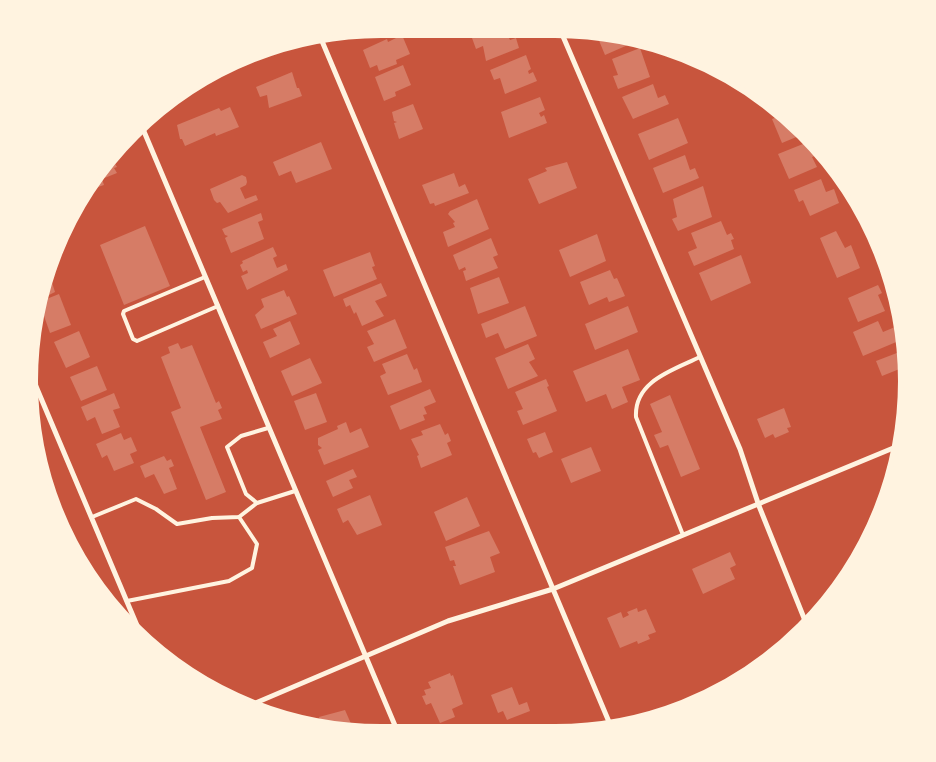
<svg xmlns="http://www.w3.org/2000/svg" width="936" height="762" font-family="'DejaVu Sans',sans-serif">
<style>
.building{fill:#d67c66}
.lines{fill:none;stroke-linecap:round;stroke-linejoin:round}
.service{stroke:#fff3e0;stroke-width:4}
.minor{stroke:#fff3e0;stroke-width:5}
.rim{fill:none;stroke:#fff3e0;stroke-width:6}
</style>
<rect width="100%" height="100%" fill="#c8553d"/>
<g class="building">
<path d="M501 27H510L513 36 509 38 510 40 516 38 519 48 486 61 483 46 476 49 472 38Z"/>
<path d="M595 31 615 36 637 41 605 55Z"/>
<path d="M402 35 410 54 396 60 397 64 379 71 377 65 370 68 363 50 387 39 388 42Z"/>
<path d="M640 48 650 77 618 89 613 76 618 75 612 59Z"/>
<path d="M526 55 531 69 528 71 529 74 533 72 537 81 505 94 500 78 494 80 490 70Z"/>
<path d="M403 65 411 85 395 92 396 96 384 101 375 77Z"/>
<path d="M292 72 297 88H299L302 96 269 108 267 95 260 97 256 87Z"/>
<path d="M653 84 658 98 665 95 669 104 633 119 622 97Z"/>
<path d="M540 97 545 110 539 113 541 117 544 115 547 123 509 138 501 112Z"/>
<path d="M413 104 423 129 399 139 394 123 397 122 394 121 392 112Z"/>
<path d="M230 107 239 127 216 136 215 133 185 146 182 139H180L177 125 219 108 221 111Z"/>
<path d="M787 113 806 133 782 143 772 119Z"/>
<path d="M678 118 688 143 649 160 638 134Z"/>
<path d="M813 140 823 153 812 157 817 167 789 179 778 154Z"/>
<path d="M321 142 332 169 296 183 291 171 279 176 273 162Z"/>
<path d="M110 155 117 167 114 168 117 173 102 179 104 185 95 188 94 184 84 187Z"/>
<path d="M685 155 690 170 695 168 699 178 663 193 653 168Z"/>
<path d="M567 162 577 188 539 204 528 179 547 171 545 168Z"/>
<path d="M454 173 459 187 465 184 469 193 435 206 434 203 430 204 422 185Z"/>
<path d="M242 175 246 177 247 182 246 185 240 188 245 199 256 195 258 200 228 213 220 202 217 203 214 200 210 189Z"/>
<path d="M821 179 826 192 834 189 839 203 810 216 803 200 799 202 794 190Z"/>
<path d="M703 186 712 217 678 231 672 219 677 217 673 199Z"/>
<path d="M477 199 489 229 448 247 443 232 455 227 453 223 455 222 448 214 450 211Z"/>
<path d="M261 213 263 220 258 222 264 239 231 253 225 238 228 236 225 235 222 229Z"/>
<path d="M721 221 727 235 731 233 734 239 731 240 734 249 694 266 688 252 697 248 691 233Z"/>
<path d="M145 226 170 286 124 305 100 245Z"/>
<path d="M836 231 845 248 851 245 860 268 837 278 820 238Z"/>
<path d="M597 234 606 261 570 277 559 250Z"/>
<path d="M491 238 498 255 493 257 498 268 466 281 463 271 466 270 465 267 459 270 453 255Z"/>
<path d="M273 247 277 256 273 258 277 268 286 264 288 270 247 290 241 276 248 273 247 270 243 272 240 265 243 263 242 261Z"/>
<path d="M370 252 375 266 372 267 377 279 334 297 323 270Z"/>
<path d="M741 255 751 283 711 301 699 273Z"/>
<path d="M52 259 57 270 49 273 55 292 49 295 47 290 40 293 45 267 48 261Z"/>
<path d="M610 270 614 279 617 278 625 296 609 302 607 297 589 305 580 282Z"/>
<path d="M499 277 509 303 478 314 470 288Z"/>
<path d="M381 283 387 296 375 301 384 316 362 326 356 312 354 314 350 305 346 307 343 299Z"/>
<path d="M878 285 882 293 878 295 885 311 858 322 848 298Z"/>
<path d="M284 290 287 297 289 296 297 314 261 329 255 315 264 307 261 299Z"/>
<path d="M59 294 71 325 50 333 39 302Z"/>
<path d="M525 306 537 336 505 349 498 333 486 338 481 324Z"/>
<path d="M628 306 638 332 595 350 585 324Z"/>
<path d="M395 319 407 348 374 362 367 347 374 344 367 331Z"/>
<path d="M290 321 300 344 270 358 263 342 277 336 273 329Z"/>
<path d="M878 321 883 332 895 327 901 340 863 356 853 332Z"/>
<path d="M79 331 90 357 66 368 54 342Z"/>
<path d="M178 343 181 349 192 345 216 403 219 401 222 408 218 410 222 419 200 427 226 492 206 500 171 412 181 408 161 357 170 353 168 347Z"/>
<path d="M528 344 535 359 529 362 538 376 508 389 495 358Z"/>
<path d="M628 349 640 380 622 387 628 402 612 409 606 394 586 402 573 371Z"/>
<path d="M902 351 907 366 882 376 876 361Z"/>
<path d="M407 354 414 370 417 368 422 382 388 395 380 376 386 373 382 364Z"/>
<path d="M310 358 322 383 292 396 281 371Z"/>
<path d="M97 366 107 390 81 401 70 377Z"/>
<path d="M546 379 549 386 547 387 557 411 523 425 517 411 523 409 515 392Z"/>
<path d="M430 389 436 402 424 407 427 414 423 415 425 420 400 430 390 406Z"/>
<path d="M114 393 120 408 113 410 120 427 102 434 95 417 87 421 81 407Z"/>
<path d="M316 393 327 422 305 430 294 401Z"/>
<path d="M670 395 700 469 681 477 668 445 660 448 654 435 662 432 650 404Z"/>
<path d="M784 408 791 427 787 428 789 432 775 438 773 434 765 438 757 419Z"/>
<path d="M346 422 350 433 361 428 369 447 324 465 318 450 322 448 318 445V438L338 429 337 426Z"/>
<path d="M440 424 445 435 448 433 451 441 447 443 452 455 421 468 417 456 419 455 411 439 423 435 421 431Z"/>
<path d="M545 432 553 452 539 458 536 452 533 453 527 439Z"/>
<path d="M121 433 124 440 131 437 137 451 130 454 134 463 114 471 107 455 102 458 96 444Z"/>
<path d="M591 447 601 471 571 483 561 459Z"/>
<path d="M164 456 167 461 171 459 174 466 169 468 177 489 164 494 154 474 145 478 140 466Z"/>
<path d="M353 469 357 477 349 480 353 488 333 497 326 481Z"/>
<path d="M370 495 382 525 357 535 348 520 343 523 337 509Z"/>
<path d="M467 497 480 526 446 541 434 512Z"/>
<path d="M489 531 500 553 490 557 495 572 460 585 453 566H456L454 560 450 561 445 547Z"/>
<path d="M730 552 736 565 730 568 735 579 703 594 692 569Z"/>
<path d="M637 608 638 612 646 609 656 632 648 635 650 639 638 644 637 641 620 648 607 618 621 612 623 618 629 615 627 612Z"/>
<path d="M450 673 451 676 453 675 463 704 452 709 455 717 440 723 431 703 426 705 422 696 426 695 424 690 431 688 428 682Z"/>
<path d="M512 687 519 705 527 702 530 711 507 720 503 711 498 713 491 695Z"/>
<path d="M345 710 352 726 338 732 323 729 319 717Z"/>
</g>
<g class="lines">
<g class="service">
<path d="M205 277 124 311 123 314 133 339 137 341 218 306"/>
<path d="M268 428 241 436 227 447 246 494 257 503 295 491"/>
<path d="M92 517 136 499 156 509 177 524 212 518 239 517 257 503"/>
<path d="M683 535 636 417C634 381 673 370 700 357"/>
<path d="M127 601 229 581 252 568 257 544 239 517"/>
</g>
<g class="minor">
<path d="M559 27 740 449 759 506 808 628"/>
<path d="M319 34 612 729"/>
<path d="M140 122 399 735"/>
<path d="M27 365 144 642"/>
<path d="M246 707 448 621 553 589 903 444"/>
</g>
</g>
<path d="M0 0H936V762H0ZM381 35H555A346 346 0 0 1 901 381V381A346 346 0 0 1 555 727H381A346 346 0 0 1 35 381V381A346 346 0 0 1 381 35Z" fill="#fff3e0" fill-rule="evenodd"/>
<path class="rim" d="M381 35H555A346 346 0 0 1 901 381V381A346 346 0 0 1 555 727H381A346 346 0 0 1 35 381V381A346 346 0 0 1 381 35Z"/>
</svg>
